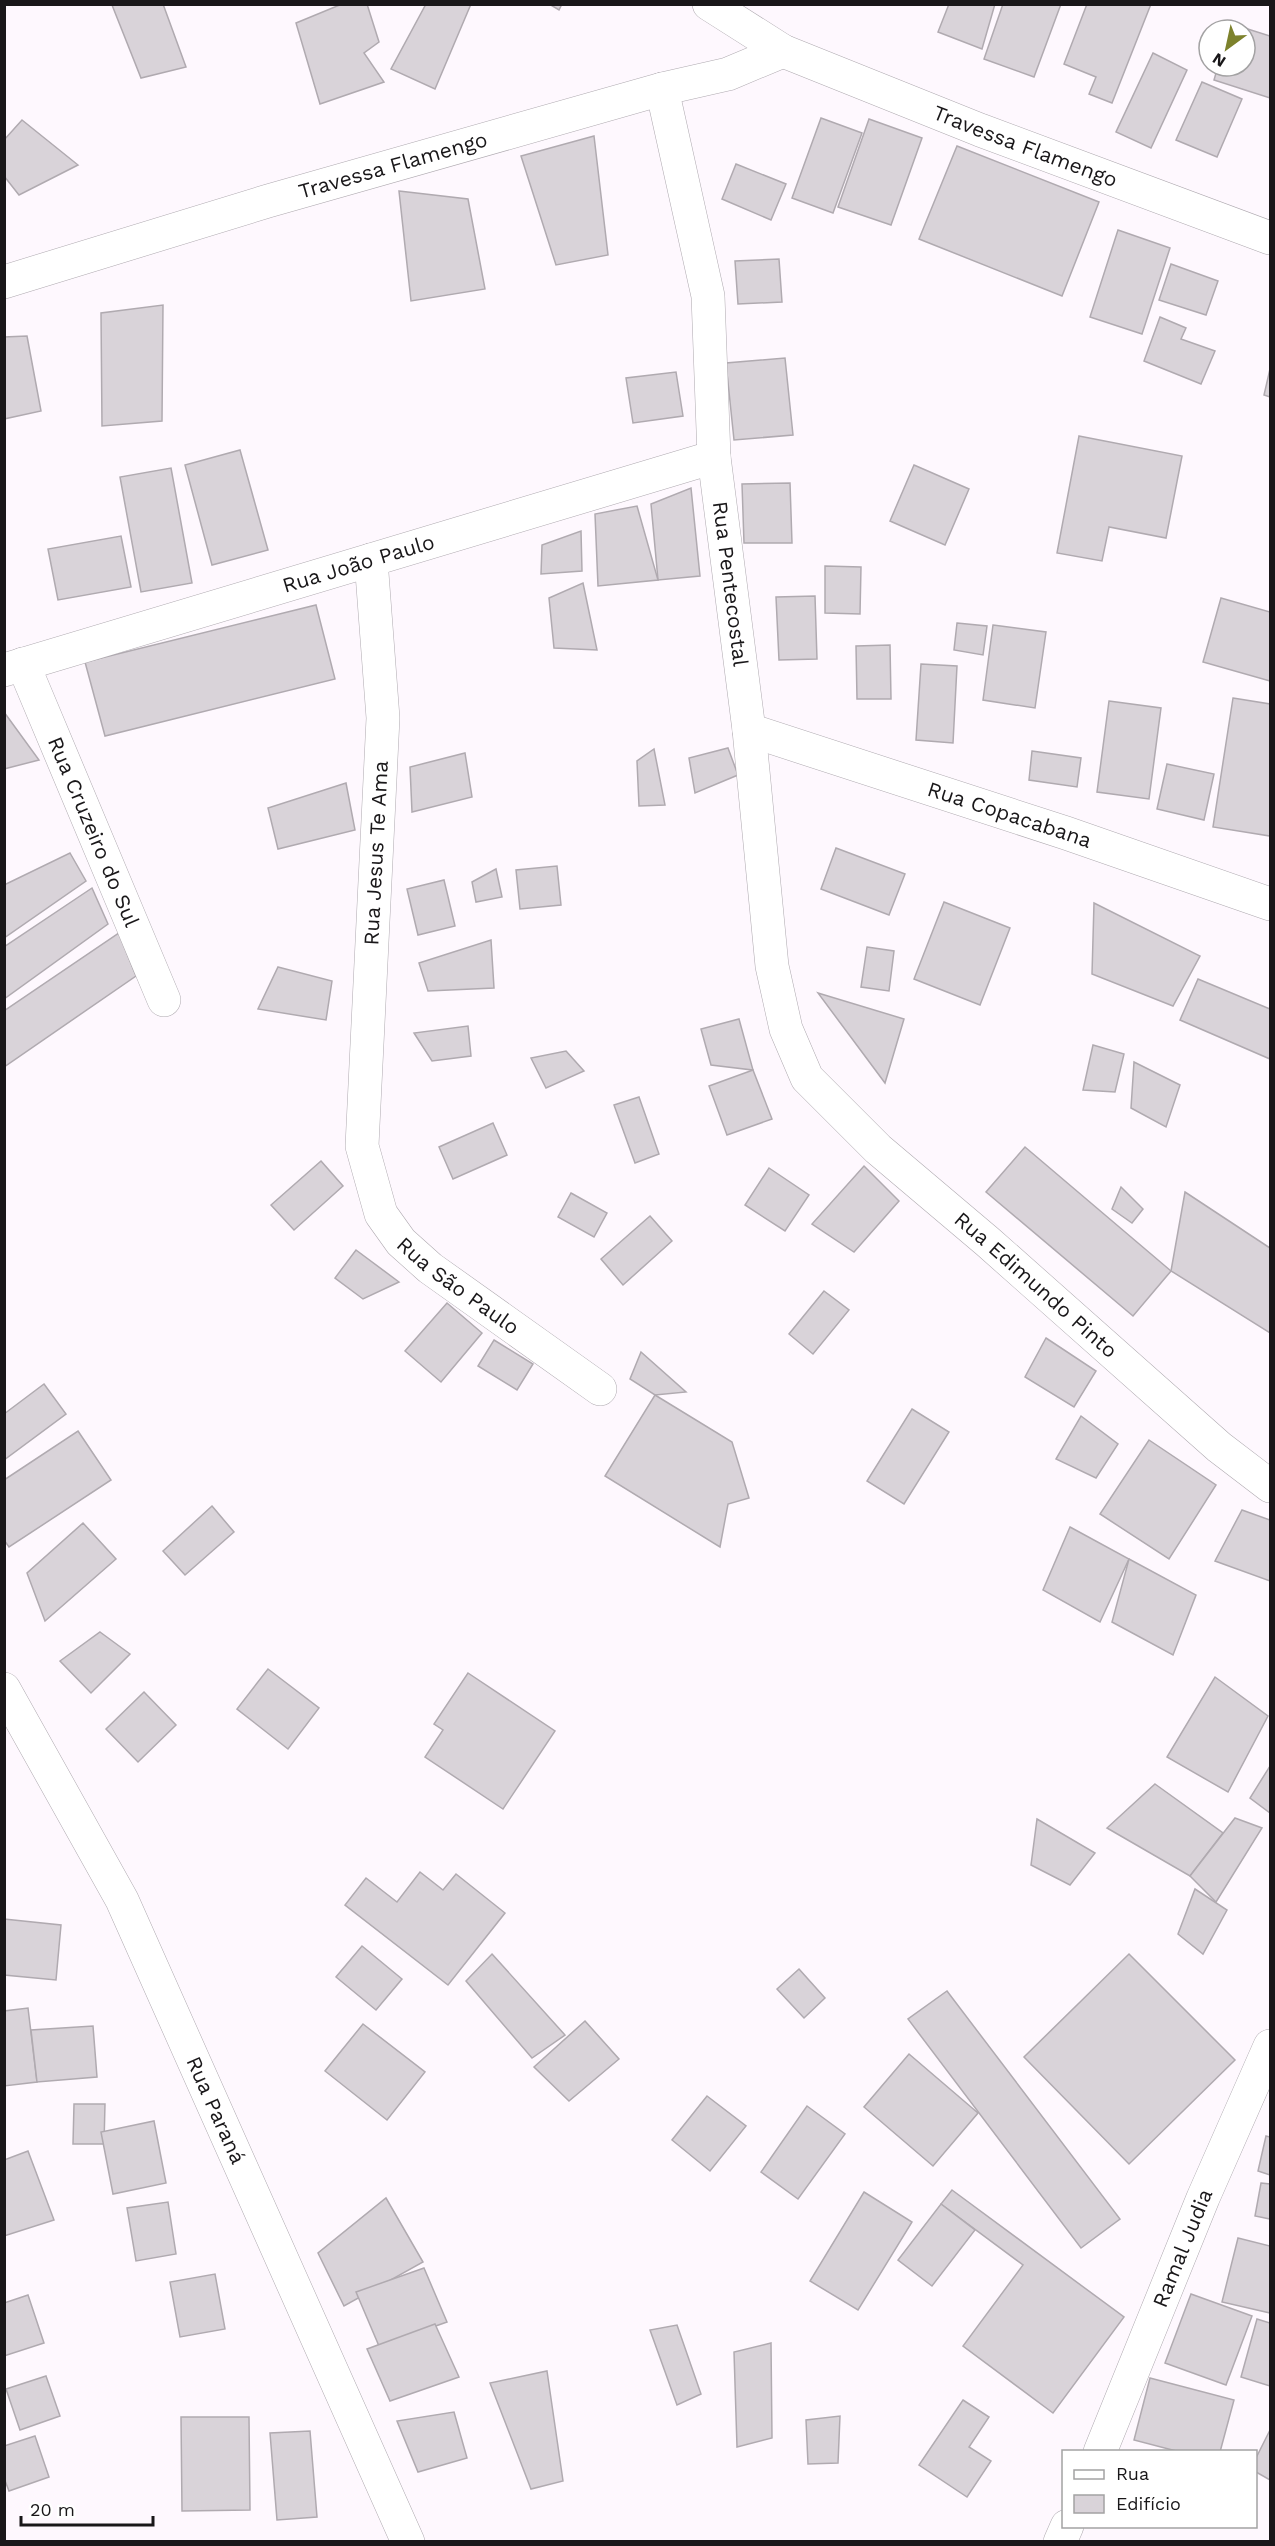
<svg xmlns="http://www.w3.org/2000/svg" width="1275" height="2546" font-family="'Work Sans',sans-serif">
<style>
.building{fill:#d9d3d9;stroke:#b0aab0;stroke-width:1.5}
.lines{fill:none;stroke-linecap:round;stroke-linejoin:round}
.minor-casing{stroke:#afaab0;stroke-width:34}
.minor{stroke:#fff;stroke-width:33}
.labels{text-anchor:middle;stroke-width:4.5;stroke-linejoin:round;paint-order:stroke}
.street-label{font-size:21px;fill:#191719;stroke:#fff}
</style>
<rect width="100%" height="100%" fill="#fef8fe"/>
<g class="building">
<path d="M163 4 186 67 141 78 112 5Z"/>
<path d="M342 4H367L379 42 364 53 384 82 320 104 296 23Z"/>
<path d="M426 4H471L435 89 391 69Z"/>
<path d="M549 4H562L559 10Z"/>
<path d="M949 4H995L982 49 938 32Z"/>
<path d="M1003 4H1061L1034 77 984 59Z"/>
<path d="M1087 4H1151L1112 103 1089 94 1096 77 1064 64Z"/>
<path d="M1232 24 1270 36V98L1214 80 1218 66H1245V30H1230Z"/>
<path d="M1153 53 1187 70 1151 148 1116 132Z"/>
<path d="M1202 82 1242 99 1217 157 1176 140Z"/>
<path d="M821 118 862 133 833 213 792 198Z"/>
<path d="M869 119 922 138 891 225 838 207Z"/>
<path d="M22 120 78 165 19 195 4 176V140Z"/>
<path d="M594 136 608 255 556 265 521 156Z"/>
<path d="M957 146 1099 202 1062 296 919 239Z"/>
<path d="M736 164 786 184 771 220 722 199Z"/>
<path d="M399 191 468 199 485 289 411 301Z"/>
<path d="M1118 230 1170 248 1142 334 1090 317Z"/>
<path d="M779 259 782 302 738 304 735 261Z"/>
<path d="M1171 264 1218 281 1206 315 1159 300Z"/>
<path d="M163 305 162 421 102 426 101 313Z"/>
<path d="M1160 317 1186 328 1181 339 1215 351 1201 384 1144 361Z"/>
<path d="M27 336 41 411 4 419V337Z"/>
<path d="M785 358 793 435 734 440 726 363Z"/>
<path d="M1270 369V397L1264 395Z"/>
<path d="M676 372 683 416 633 423 626 378Z"/>
<path d="M1079 436 1182 456 1166 538 1109 527 1102 561 1057 553Z"/>
<path d="M240 450 268 550 212 565 185 465Z"/>
<path d="M914 465 969 489 945 545 890 521Z"/>
<path d="M171 468 192 583 141 592 120 477Z"/>
<path d="M790 483 792 543H744L742 484Z"/>
<path d="M691 488 700 576 658 580 651 504Z"/>
<path d="M637 506 658 580 598 586 595 514Z"/>
<path d="M581 531 582 571 541 574 542 545Z"/>
<path d="M121 536 131 587 58 600 48 549Z"/>
<path d="M825 566 861 567 860 614 825 613Z"/>
<path d="M583 583 597 650 554 648 549 598Z"/>
<path d="M815 596 817 659 779 660 776 597Z"/>
<path d="M1221 598 1270 612V681L1203 662Z"/>
<path d="M316 605 335 679 105 736 85 662Z"/>
<path d="M957 623 987 626 983 655 954 650Z"/>
<path d="M993 625 1046 632 1035 708 983 700Z"/>
<path d="M890 645 891 699H857L856 646Z"/>
<path d="M921 664 957 666 953 743 916 740Z"/>
<path d="M1233 698 1270 704V836L1213 827Z"/>
<path d="M1109 701 1161 708 1149 799 1097 792Z"/>
<path d="M4 712 39 760 4 769Z"/>
<path d="M728 748 738 775 695 793 689 758Z"/>
<path d="M654 749 665 805 639 806 637 761Z"/>
<path d="M1032 751 1081 758 1077 787 1029 780Z"/>
<path d="M465 753 472 797 412 812 410 767Z"/>
<path d="M1167 764 1214 774 1204 820 1157 809Z"/>
<path d="M346 783 355 830 278 849 268 808Z"/>
<path d="M836 848 905 874 889 915 821 889Z"/>
<path d="M70 853 86 881 4 938V885Z"/>
<path d="M557 866 561 905 520 909 516 870Z"/>
<path d="M496 869 502 897 476 902 472 882Z"/>
<path d="M444 880 455 926 418 935 407 889Z"/>
<path d="M92 888 108 924 4 999V947Z"/>
<path d="M944 902 1010 928 980 1005 914 979Z"/>
<path d="M1094 903 1200 956 1173 1006 1092 974Z"/>
<path d="M119 933 136 976 4 1067V1011Z"/>
<path d="M491 940 494 988 428 991 419 963Z"/>
<path d="M867 947 894 951 889 991 861 987Z"/>
<path d="M278 967 332 981 326 1020 258 1009Z"/>
<path d="M1198 979 1270 1009V1059L1180 1020Z"/>
<path d="M818 993 904 1019 885 1083Z"/>
<path d="M739 1019 753 1070 711 1065 701 1029Z"/>
<path d="M468 1026 471 1056 432 1061 414 1033Z"/>
<path d="M1093 1045 1124 1054 1115 1092 1083 1090Z"/>
<path d="M566 1051 584 1071 546 1088 531 1058Z"/>
<path d="M1134 1062 1180 1085 1166 1127 1131 1108Z"/>
<path d="M753 1070 772 1119 727 1135 709 1086Z"/>
<path d="M639 1097 659 1154 635 1163 614 1105Z"/>
<path d="M493 1123 507 1155 453 1179 439 1147Z"/>
<path d="M1025 1147 1171 1271 1133 1316 986 1192Z"/>
<path d="M321 1161 343 1186 294 1230 271 1205Z"/>
<path d="M864 1166 899 1201 854 1252 812 1224Z"/>
<path d="M769 1168 809 1195 785 1231 745 1205Z"/>
<path d="M1121 1187 1143 1209 1132 1223 1112 1209Z"/>
<path d="M1185 1192 1270 1248V1333L1171 1271Z"/>
<path d="M571 1193 607 1213 594 1237 558 1217Z"/>
<path d="M650 1216 672 1241 623 1285 601 1259Z"/>
<path d="M356 1250 399 1282 363 1299 335 1278Z"/>
<path d="M824 1291 849 1310 813 1354 789 1334Z"/>
<path d="M447 1303 482 1333 441 1382 405 1351Z"/>
<path d="M1046 1338 1096 1371 1074 1407 1025 1377Z"/>
<path d="M494 1340 533 1364 517 1390 478 1366Z"/>
<path d="M641 1352 686 1392 655 1395 630 1379Z"/>
<path d="M44 1384 66 1414 4 1460V1414Z"/>
<path d="M655 1395 732 1442 749 1498 728 1504 720 1547 605 1476Z"/>
<path d="M912 1409 949 1432 904 1504 867 1481Z"/>
<path d="M1081 1416 1118 1444 1096 1478 1056 1459Z"/>
<path d="M78 1431 111 1480 9 1547 4 1540V1480Z"/>
<path d="M1149 1440 1216 1485 1169 1559 1100 1514Z"/>
<path d="M212 1506 234 1532 185 1575 163 1551Z"/>
<path d="M1242 1510 1270 1520V1581L1215 1561Z"/>
<path d="M83 1523 116 1559 45 1621 27 1573Z"/>
<path d="M1070 1527 1129 1559 1100 1622 1043 1590Z"/>
<path d="M1129 1559 1196 1595 1173 1655 1112 1622Z"/>
<path d="M100 1632 130 1654 91 1693 60 1661Z"/>
<path d="M268 1669 319 1708 288 1749 237 1709Z"/>
<path d="M468 1673 555 1731 503 1809 425 1757 443 1730 434 1724Z"/>
<path d="M1215 1677 1268 1716 1228 1792 1167 1757Z"/>
<path d="M144 1692 176 1725 138 1762 106 1729Z"/>
<path d="M1270 1766V1813L1250 1798Z"/>
<path d="M1155 1784 1223 1833 1190 1876 1107 1828Z"/>
<path d="M1235 1818 1262 1828 1216 1902 1190 1876Z"/>
<path d="M1037 1819 1095 1853 1070 1885 1031 1865Z"/>
<path d="M420 1872 443 1890 456 1874 505 1913 448 1985 345 1905 366 1878 397 1902Z"/>
<path d="M1195 1889 1227 1910 1203 1954 1178 1934Z"/>
<path d="M4 1919 61 1925 56 1980 4 1975Z"/>
<path d="M362 1946 402 1979 376 2010 336 1977Z"/>
<path d="M492 1954 565 2035 532 2058 466 1981Z"/>
<path d="M1129 1954 1235 2060 1129 2164 1024 2057Z"/>
<path d="M799 1969 825 1998 804 2018 777 1989Z"/>
<path d="M947 1991 1120 2219 1081 2248 908 2019Z"/>
<path d="M28 2008 37 2082 4 2086V2011Z"/>
<path d="M585 2021 619 2059 569 2101 534 2067Z"/>
<path d="M363 2024 425 2072 387 2120 325 2071Z"/>
<path d="M93 2026 97 2077 37 2082 31 2030Z"/>
<path d="M909 2054 978 2113 933 2166 864 2107Z"/>
<path d="M707 2096 746 2126 710 2171 672 2140Z"/>
<path d="M74 2104H105L104 2144H73Z"/>
<path d="M807 2106 845 2134 798 2199 761 2172Z"/>
<path d="M154 2121 166 2183 113 2194 101 2132Z"/>
<path d="M1266 2136 1270 2137V2175L1258 2171Z"/>
<path d="M28 2151 54 2220 4 2236V2160Z"/>
<path d="M1261 2183 1270 2184V2219L1255 2216Z"/>
<path d="M952 2190 1124 2317 1053 2413 963 2346 1023 2265 941 2204Z"/>
<path d="M864 2192 912 2222 858 2310 810 2281Z"/>
<path d="M386 2198 423 2262 344 2306 318 2253Z"/>
<path d="M168 2202 176 2254 136 2261 127 2208Z"/>
<path d="M941 2204 975 2230 932 2286 898 2260Z"/>
<path d="M1238 2238 1270 2246V2313L1222 2302Z"/>
<path d="M424 2268 447 2322 379 2346 356 2292Z"/>
<path d="M215 2274 225 2329 180 2337 170 2282Z"/>
<path d="M1191 2294 1252 2316 1226 2385 1165 2363Z"/>
<path d="M28 2295 44 2343 4 2356V2303Z"/>
<path d="M1257 2319 1270 2323V2386L1241 2377Z"/>
<path d="M435 2324 459 2377 390 2401 367 2349Z"/>
<path d="M677 2325 701 2394 677 2405 650 2330Z"/>
<path d="M771 2343 772 2438 737 2447 734 2352Z"/>
<path d="M547 2371 563 2481 531 2489 490 2383Z"/>
<path d="M46 2376 60 2416 20 2430 6 2389Z"/>
<path d="M1150 2378 1234 2400 1220 2452H1180L1134 2440Z"/>
<path d="M963 2400 989 2417 969 2447 991 2461 967 2497 919 2465Z"/>
<path d="M454 2412 467 2458 418 2472 397 2421Z"/>
<path d="M840 2416 838 2463 808 2464 806 2420Z"/>
<path d="M181 2417H249L250 2510 182 2511Z"/>
<path d="M1270 2430V2480L1256 2472V2458Z"/>
<path d="M310 2431 317 2517 277 2520 270 2433Z"/>
<path d="M35 2436 49 2477 9 2491 4 2478V2446Z"/>
</g>
<g class="lines">
<defs>
<g id="minor">
<path id="s1" d="M709 4 783 51 980 130 1270 238"/>
<path id="s2" d="M662 89 708 296 714 457 749 730 772 966 786 1029 807 1078 878 1149 988 1242 1219 1447 1270 1486"/>
<path id="s3" d="M4 282 268 201 662 89 728 74 783 51"/>
<path id="s4" d="M371 560 383 718 362 1146 381 1214 401 1242 430 1268 600 1389"/>
<path id="s5" d="M23 664 164 1000"/>
<path id="s6" d="M4 670 714 457"/>
<path id="s7" d="M749 730 1066 833 1270 904"/>
<path id="s8" d="M4 1689 122 1900 408 2542"/>
<path id="s9" d="M1100 2452 1203 2198 1270 2046"/>
<path d="M1060 2542 1067 2526"/>
</g>
</defs>
<use href="#minor" class="minor-casing"/>
<use href="#minor" class="minor"/>
</g>
<g class="labels">
<g class="street-label">
<text dy="7" stroke="none"><textPath href="#s1" startOffset="348">Travessa Flamengo</textPath></text>
<text dy="7" stroke="none"><textPath href="#s3" startOffset="406">Travessa Flamengo</textPath></text>
<text dy="7" stroke="none"><textPath href="#s6" startOffset="370">Rua João Paulo</textPath></text>
<text dy="7" stroke="none"><textPath href="#s2" startOffset="501">Rua Pentecostal</textPath></text>
<text dy="7" stroke="none"><textPath href="#s7" startOffset="274">Rua Copacabana</textPath></text>
<text dy="7" stroke="none"><textPath href="#s5" startOffset="182">Rua Cruzeiro do Sul</textPath></text>
<text transform="translate(376 853) rotate(-87)" y="7">Rua Jesus Te Ama</text>
<text dy="7" stroke="none"><textPath href="#s4" startOffset="764">Rua São Paulo</textPath></text>
<text dy="7" stroke="none"><textPath href="#s2" startOffset="1312">Rua Edimundo Pinto</textPath></text>
<text dy="7" stroke="none"><textPath href="#s8" startOffset="472">Rua Paraná</textPath></text>
<text dy="7" stroke="none"><textPath href="#s9" startOffset="220">Ramal Judia</textPath></text>
</g>
</g>
<rect width="1275" height="2546" fill="none" stroke="#191719" stroke-width="12"/>
<rect x="1062" y="2450" width="195" height="78" fill="#ffffff" stroke="#a3a2a3" stroke-width="1.5"/>
<rect x="1074" y="2470" width="30" height="9" fill="#ffffff" stroke="#a3a2a3" stroke-width="1.5"/>
<text x="1116" y="2480" font-size="18" fill="#191719">Rua</text>
<rect x="1074" y="2495" width="30" height="18" fill="#d9d3d9" stroke="#a3a2a3" stroke-width="1.5"/>
<text x="1116" y="2510" font-size="18" fill="#191719">Edifício</text>
<g transform="translate(1227 48) rotate(213)"><circle r="28" fill="#ffffff" stroke="#a3a2a3" stroke-width="1.5"/>
<path d="M0-4.5L10 22L0 15L-10 22Z" fill="#7d822c"/>
<text y="-9" font-size="16" font-weight="bold" text-anchor="middle" fill="#191719">N</text>
</g>
<path d="M21 2516v9h132v-9" fill="none" stroke="#191719" stroke-width="3"/>
<text x="30" y="2516" font-size="18" fill="#191719" stroke="#ffffff" stroke-width="4.5" paint-order="stroke">20 m</text>
</svg>
